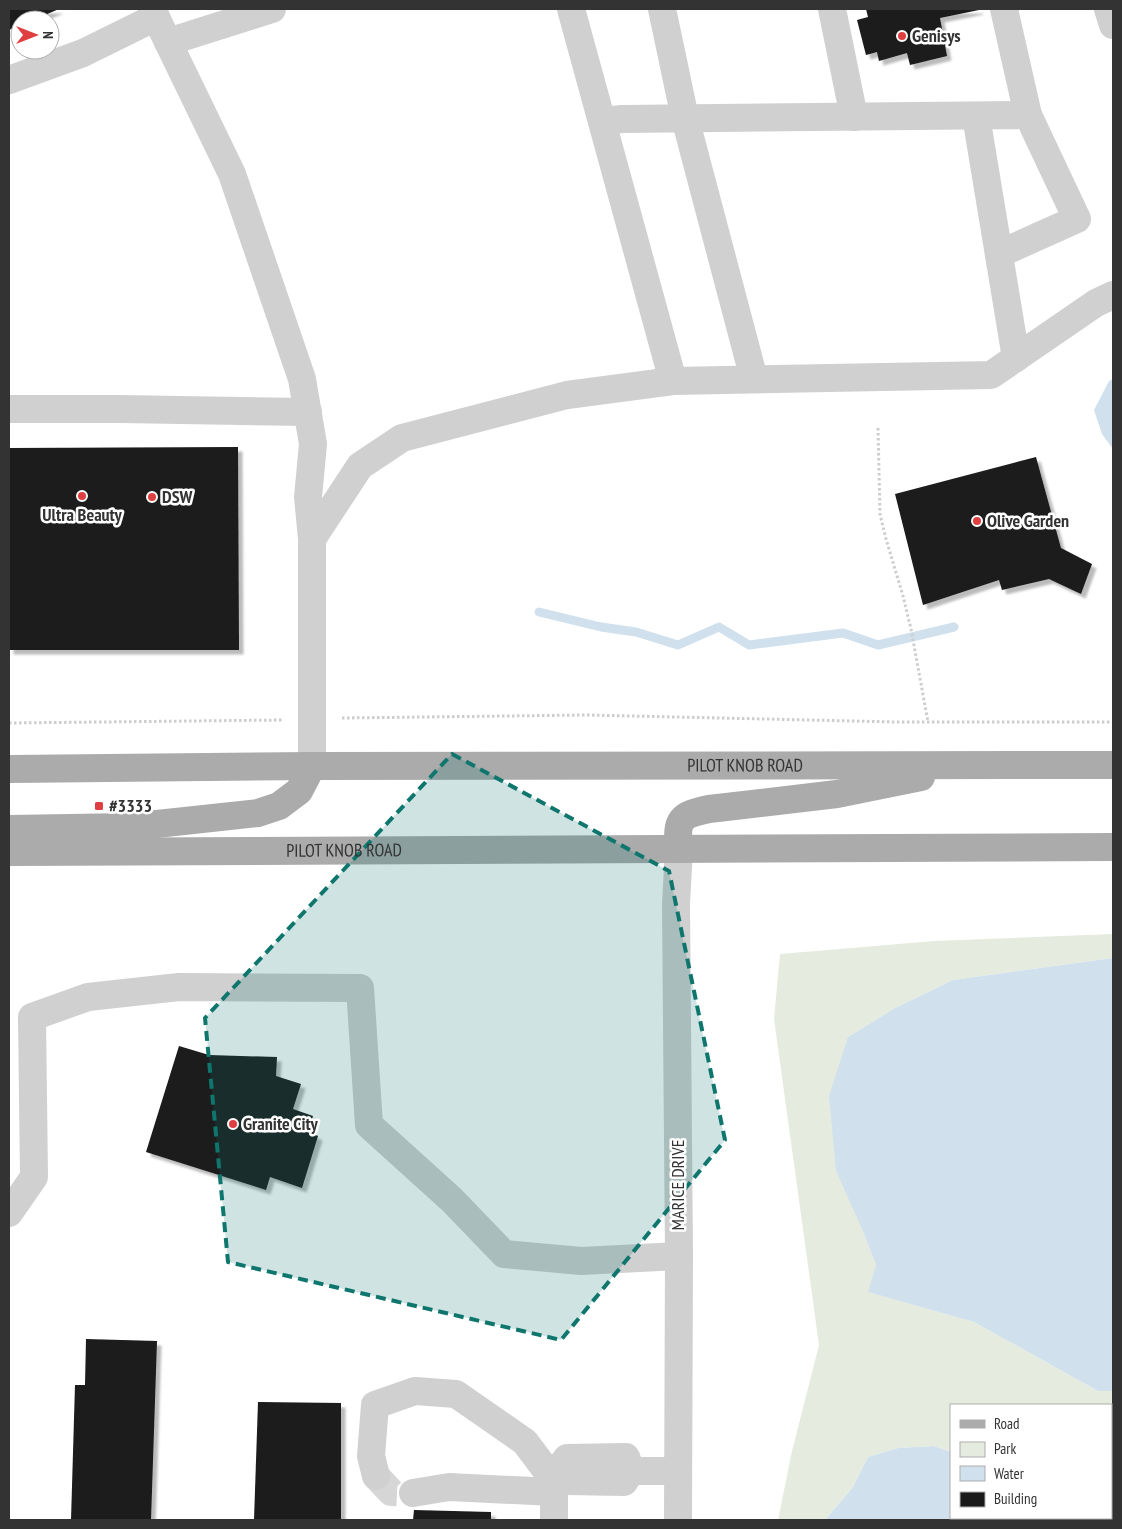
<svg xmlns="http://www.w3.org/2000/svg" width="1122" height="1529" font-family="'PT Sans Narrow',sans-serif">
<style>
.green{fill:#e5ecdf}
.water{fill:#d0e0ed}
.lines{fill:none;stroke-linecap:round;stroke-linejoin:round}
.stream{stroke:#d0e0ed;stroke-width:9}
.building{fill:#1a1a1a;filter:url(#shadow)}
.minor-tunnel{stroke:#d6d6d6;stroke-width:28;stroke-dasharray:28 14;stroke-linecap:butt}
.path{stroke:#cdcdcd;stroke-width:3;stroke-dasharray:2.5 2.5;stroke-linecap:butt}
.minor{stroke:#d0d0d0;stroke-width:28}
.major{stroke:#ababab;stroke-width:28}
.marked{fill:#0f766e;fill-opacity:0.2;stroke:#0f766e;stroke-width:4;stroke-dasharray:10 6;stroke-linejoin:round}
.poi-dot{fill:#e03f42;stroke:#fff;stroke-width:2}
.labels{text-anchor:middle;stroke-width:5;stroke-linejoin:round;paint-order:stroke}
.poi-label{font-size:18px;font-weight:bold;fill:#333;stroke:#fff;text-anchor:start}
.street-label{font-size:18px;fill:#333;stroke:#fff}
</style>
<defs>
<filter id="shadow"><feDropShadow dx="4.5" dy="4.5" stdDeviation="1" flood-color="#0004"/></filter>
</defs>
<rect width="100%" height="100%" fill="#fff"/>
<path class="green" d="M1113 934V958L953 980 895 1008 848 1037 862 1229 876 1265 869 1292 974 1322 1098 1391H1113V1511L1111 1510V1405H951V1452L934 1446 898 1448 868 1457 853 1487 825 1520H778L792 1451 819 1345 774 1019 780 954 934 941Z"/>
<g class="water">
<path d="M1113 379V449L1102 434 1094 410 1109 381Z"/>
<path d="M1113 958V1391H1098L974 1322 868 1292 876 1265 862 1229 836 1171 829 1096 848 1037 895 1008 953 980Z"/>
<path d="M934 1446 951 1452V1518H1111V1510L1113 1511V1520H825L853 1487 868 1457 898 1448Z"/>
</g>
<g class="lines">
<path class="stream" d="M539 612 601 627 636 632 678 645 719 627 749 645 843 633 878 645 954 627"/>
</g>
<g class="building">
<path d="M9 9H59L33 20H20V25L9 30Z"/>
<path d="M866 9H979V10L940 18 947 56 910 65 907 53 879 61 877 52 866 55 857 20 868 17Z"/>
<path d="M238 447 239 650H9V448Z"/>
<path d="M1036 457 1061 548 1092 564 1081 594 1049 579 1002 590 999 580 923 605 895 494Z"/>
<path d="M179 1046 209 1055 277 1057 276 1076 301 1084 293 1109 313 1116 308 1132 318 1136 302 1188 270 1177 266 1190 146 1152Z"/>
<path d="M86 1339 157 1341 151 1520H71L75 1385H85Z"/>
<path d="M258 1402 341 1403V1520H254Z"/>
<path d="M414 1510 491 1512V1520H413Z"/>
</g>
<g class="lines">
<path class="minor-tunnel" d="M376 1476 391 1492 413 1493"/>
<g class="path">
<path d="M878 428 880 514 886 539 903 596 911 629 928 722"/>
<path d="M342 718 587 715 897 722H1113"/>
<path d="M9 723 283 720"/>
</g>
<g class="minor">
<path d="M152 9 232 174 302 379 313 444 308 497 312 539V766"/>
<path d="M571 9 673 381 991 375 1096 303 1113 295"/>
<path d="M662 9 685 118 754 379"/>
<path d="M832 9 854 117"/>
<path d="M1004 9 1028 115"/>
<path d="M1108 9 1113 25"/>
<path d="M168 42 272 9"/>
<path d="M9 80 83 53 156 17"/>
<path d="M976 116 1016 358"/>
<path d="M602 121 622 119 1028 115 1077 219 999 254"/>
<path d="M9 409H120L308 412"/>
<path d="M312 539 360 466 402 438 567 395 673 381"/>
<path d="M9 1213 34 1177 32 1017 88 997 179 987 360 988 369 1125 452 1200 504 1254 581 1261 679 1256"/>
<path d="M558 1470 567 1458 626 1457 631 1471"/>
<path d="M558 1470 567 1481 624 1482 631 1471"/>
<path d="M631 1471H678"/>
<path d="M376 1476 371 1456 375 1405 415 1391 456 1394 525 1442 546 1470 554 1492V1520"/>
<path d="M413 1493 449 1487 554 1492"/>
<path d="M678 1520 679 1256 676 904 679 849"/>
</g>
<g class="major">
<path id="s1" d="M9 769 312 766 1113 765"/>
<path d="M9 829 129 827 258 813 279 806 299 791 312 766"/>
<path d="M679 849C676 819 680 815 709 809L837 794 921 777"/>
<path id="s2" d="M9 852 1113 847"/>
</g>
</g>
<path class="marked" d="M452 754 669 871 725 1140 561 1340 228 1262 205 1018Z"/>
<g class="poi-dot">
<circle cx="902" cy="36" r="5"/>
<circle cx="82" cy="496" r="5"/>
<circle cx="152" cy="497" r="5"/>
<circle cx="977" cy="521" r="5"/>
<rect x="94" y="801" width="10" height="10" rx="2.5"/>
<circle cx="233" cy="1124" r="5"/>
</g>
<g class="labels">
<g class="poi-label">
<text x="912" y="42">Genisys</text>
<text x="162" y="503">DSW</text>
<text x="82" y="521" text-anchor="middle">Ultra Beauty</text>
<text x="987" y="527">Olive Garden</text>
<text x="109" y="812">#3333</text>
<text x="243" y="1130">Granite City</text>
</g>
<g class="street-label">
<text dy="6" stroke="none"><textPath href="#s1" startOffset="736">PILOT KNOB ROAD</textPath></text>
<text dy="6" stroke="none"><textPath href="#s2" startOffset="335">PILOT KNOB ROAD</textPath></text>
<text transform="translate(678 1185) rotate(-90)" y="6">MARICE DRIVE</text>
</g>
</g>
<rect width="1122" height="1529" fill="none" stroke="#333333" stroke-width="20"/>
<rect x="950" y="1404" width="162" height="115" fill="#ffffff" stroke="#adadad"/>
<rect x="960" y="1420" width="25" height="8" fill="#ababab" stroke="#adadad"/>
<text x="994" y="1429" font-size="15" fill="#333333">Road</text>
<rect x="960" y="1442" width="25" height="15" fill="#e5ecdf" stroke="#adadad"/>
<text x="994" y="1454" font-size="15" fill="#333333">Park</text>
<rect x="960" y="1466" width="25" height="15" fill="#d0e0ed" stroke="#adadad"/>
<text x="994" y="1479" font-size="15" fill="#333333">Water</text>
<rect x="960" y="1492" width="25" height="15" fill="#1a1a1a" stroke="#adadad"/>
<text x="994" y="1504" font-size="15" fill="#333333">Building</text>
<g transform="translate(35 35) rotate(90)"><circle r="24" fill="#ffffff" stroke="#adadad"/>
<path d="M0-4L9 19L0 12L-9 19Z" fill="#e03f42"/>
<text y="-8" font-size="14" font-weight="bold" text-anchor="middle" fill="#333333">N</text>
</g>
</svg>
